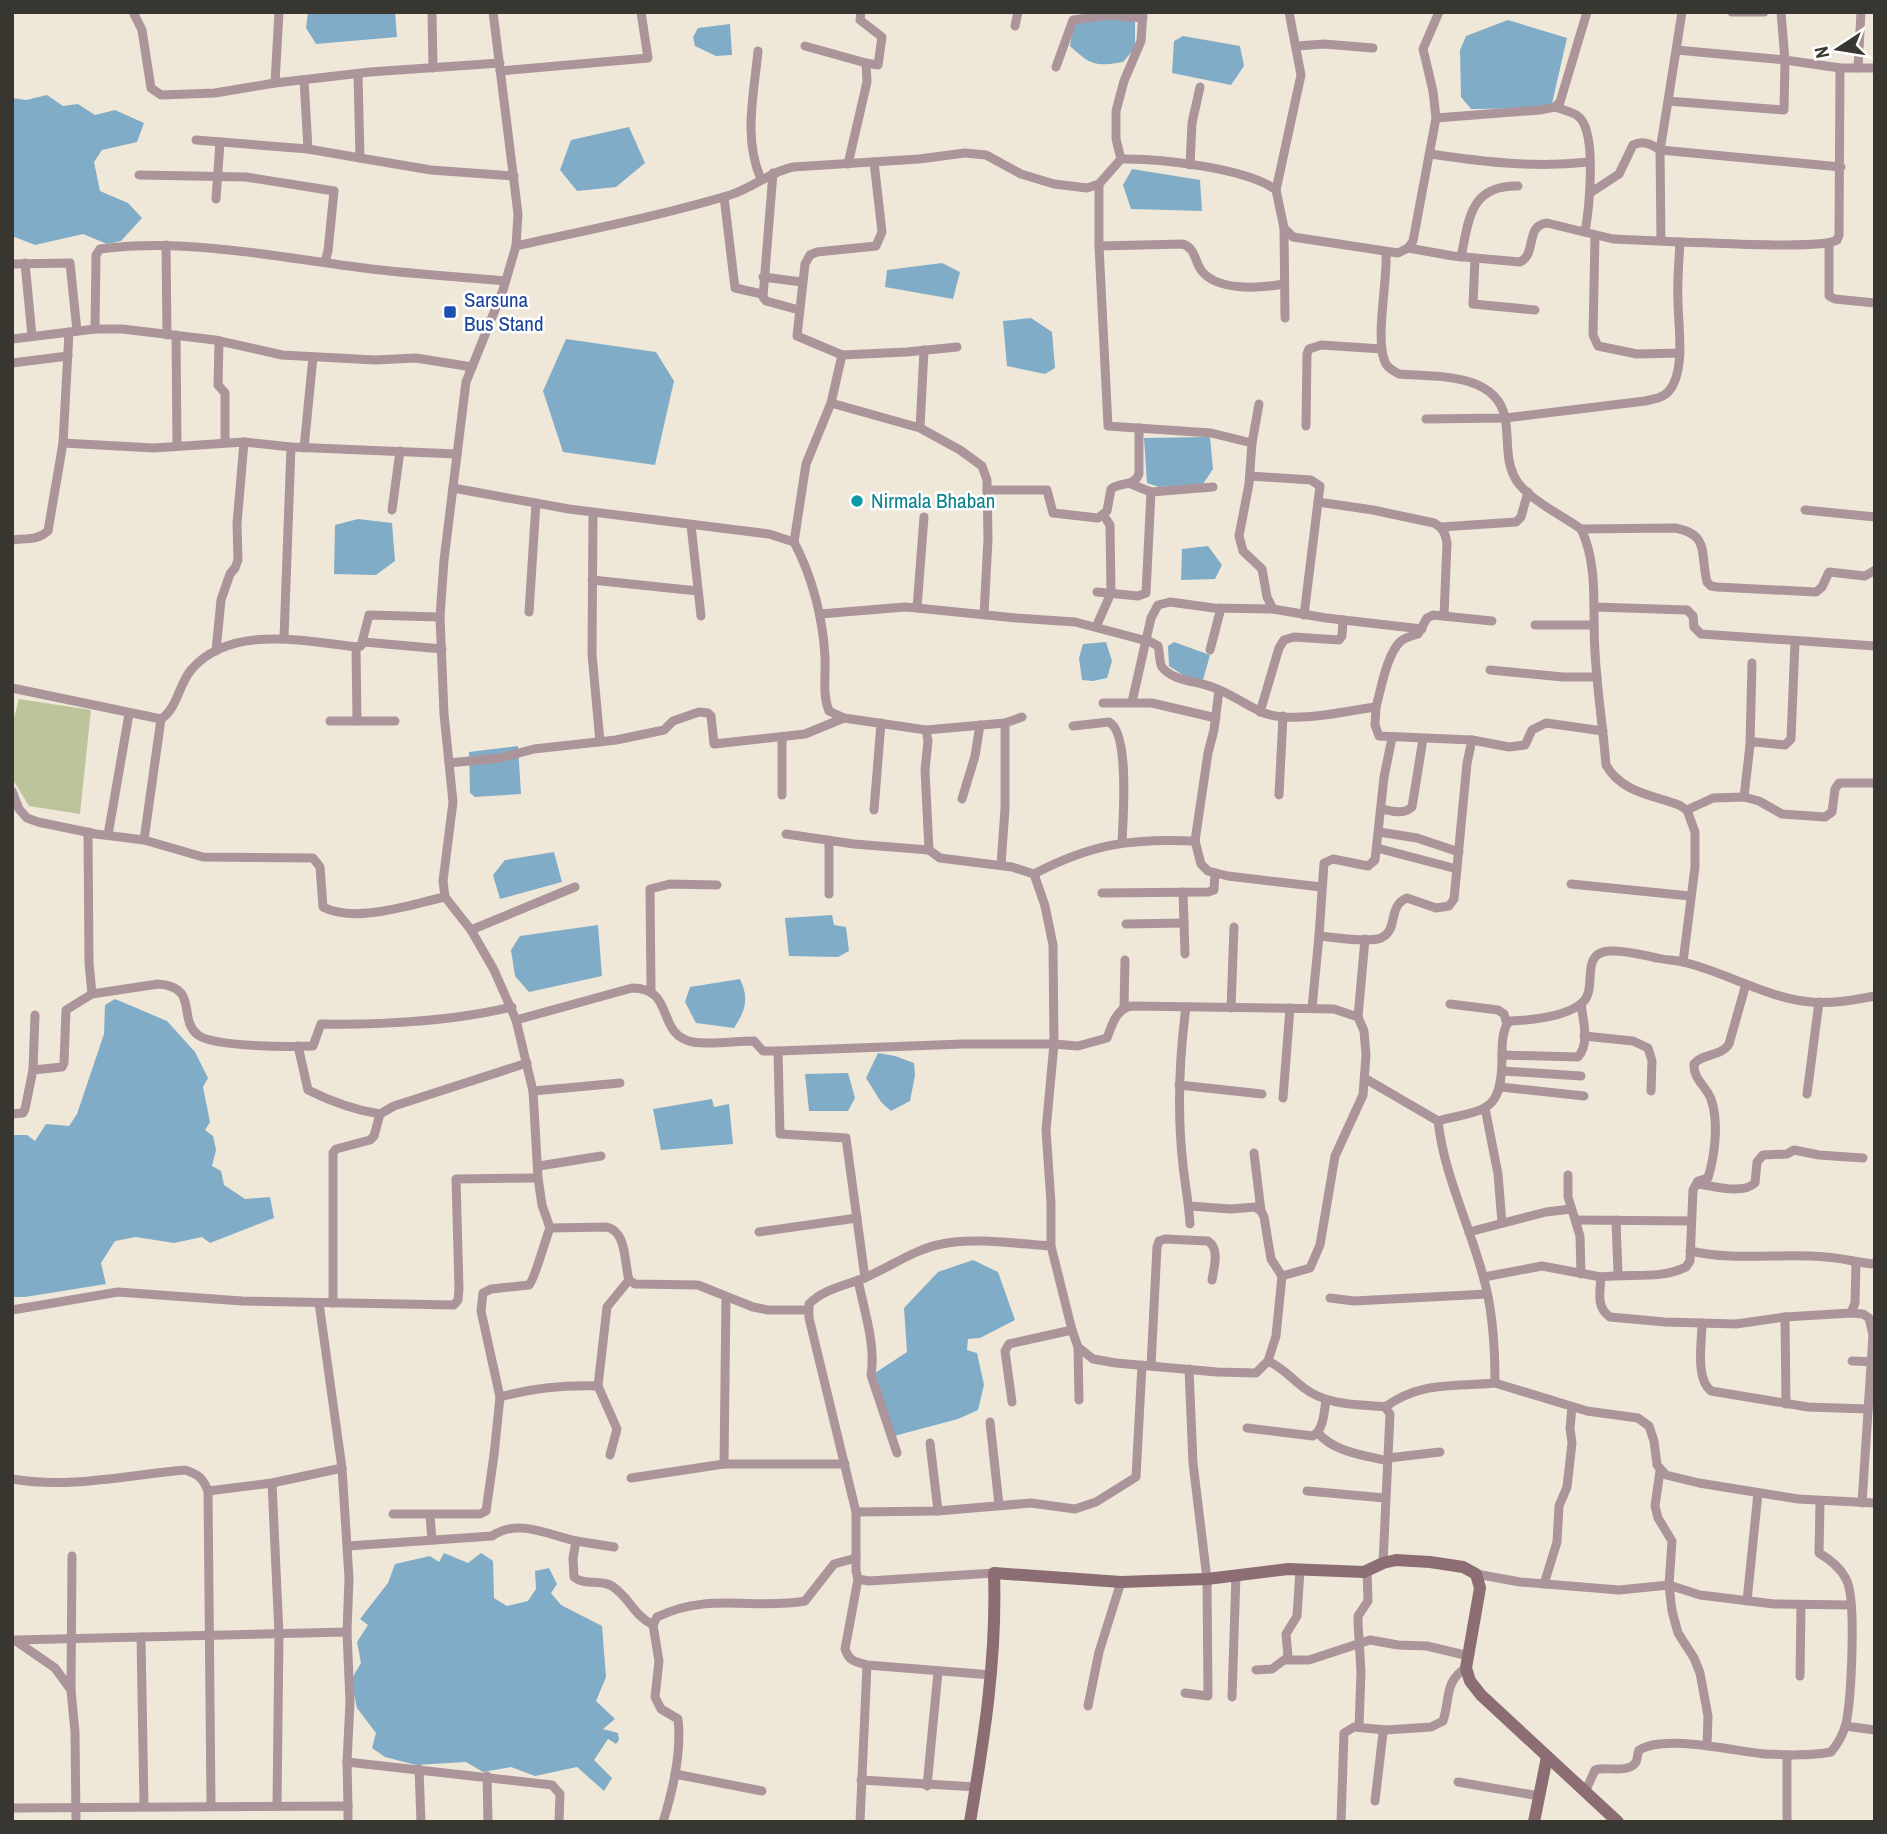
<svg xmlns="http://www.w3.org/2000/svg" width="1887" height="1834" font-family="'Archivo Narrow',sans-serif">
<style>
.green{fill:#bdc39a}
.water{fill:#81acc7}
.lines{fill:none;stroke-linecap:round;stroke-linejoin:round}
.street{stroke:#ab959a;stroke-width:9}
.secondary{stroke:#8c6d74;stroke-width:12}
.transit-dot{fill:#1a4fb4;stroke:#fff;stroke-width:2.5}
.culture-dot{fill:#0f9aa8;stroke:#fff;stroke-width:2.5}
.labels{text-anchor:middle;stroke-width:5;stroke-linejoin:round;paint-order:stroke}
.transit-label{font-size:21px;fill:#164399;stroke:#fff;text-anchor:start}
.culture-label{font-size:21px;fill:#0d838f;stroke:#fff;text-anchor:start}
</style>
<rect width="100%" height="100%" fill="#efe8d9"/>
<path class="green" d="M19 699 91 710 80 814 29 806 12 778V725Z"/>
<g class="water">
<path d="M308 12H395L397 37 316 44 306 28Z"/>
<path d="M1121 17 1135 22V48L1123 62C1094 67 1091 65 1070 46L1074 20Z"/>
<path d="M1508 20 1567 38 1551 108 1471 109 1461 97 1460 50 1466 36Z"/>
<path d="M730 24 732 55 716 56 695 46 693 37 698 28Z"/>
<path d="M1183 36 1240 46 1244 66 1231 85 1172 73 1174 41Z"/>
<path d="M47 95 63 106 78 104 95 115 115 110 144 123 137 142 102 150 94 162 100 191 128 203 142 218 121 241 107 244 83 234 35 245 12 236V98L26 100Z"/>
<path d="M629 127 645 163 616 187 577 191 560 170 571 140Z"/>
<path d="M1132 169 1200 180 1202 211 1131 209 1123 185Z"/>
<path d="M942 263 960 272 953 299 885 287 887 270Z"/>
<path d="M1031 318 1052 332 1055 368 1045 374 1007 366 1003 321Z"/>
<path d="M566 339 656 352 674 381 655 465 563 452 543 391Z"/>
<path d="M1210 437 1213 469 1203 484 1159 487 1147 483 1144 438Z"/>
<path d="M358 519 392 523 395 561 376 575 334 574 335 525Z"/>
<path d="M1208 546 1222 565 1215 579 1181 580 1182 549Z"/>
<path d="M1106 642 1112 661 1107 678 1093 681 1082 680 1079 658 1083 644Z"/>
<path d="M1174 642 1210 655 1203 680 1186 677 1169 666 1168 646Z"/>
<path d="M518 746 521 794 475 797 470 793 469 752Z"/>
<path d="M554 852 562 882 500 899 493 875 505 860Z"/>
<path d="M832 915 834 925 846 927 849 951 838 957 789 956 785 918Z"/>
<path d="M598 925 602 976 529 992 515 976 511 950 520 936Z"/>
<path d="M740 979C749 998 746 1010 734 1028L696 1023 685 1002 690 987Z"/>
<path d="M115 999 167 1021 195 1052 208 1078 203 1087 210 1122 205 1130 213 1136 216 1150 212 1166 221 1171 224 1185 245 1199 270 1197 274 1218 210 1243 202 1237 174 1243 136 1237 115 1241 101 1263 106 1284 25 1297H12V1135H27L35 1141 46 1124 69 1126 77 1114 104 1034 105 1005Z"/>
<path d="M878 1053 895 1056 914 1063 915 1075 910 1101 891 1111 881 1102 866 1078Z"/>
<path d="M848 1073 855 1098 848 1111H809L805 1074Z"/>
<path d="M712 1099 714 1107 729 1104 733 1144 661 1150 653 1109Z"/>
<path d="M973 1260 998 1272 1015 1320 980 1338 968 1339 967 1350 977 1353 984 1385 978 1410 958 1419 894 1436 875 1373 907 1352 904 1308 938 1272Z"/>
<path d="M444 1553 468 1563 481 1553 493 1561 494 1598 507 1606 528 1601 536 1589 535 1571 549 1568 557 1584 551 1593 561 1605 602 1626 606 1677 596 1701 615 1719 603 1729 618 1733 619 1740 616 1744 608 1739 594 1760 612 1778 604 1791 577 1767 535 1776 511 1767 483 1772 466 1762 416 1765 385 1757 372 1748 376 1733 357 1708 351 1680 361 1663 357 1642 368 1625 360 1619 388 1583 395 1564 430 1556 439 1562Z"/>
</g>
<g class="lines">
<g class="street">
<path d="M133 12 142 30 151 88 161 95 215 93 275 83 279 12"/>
<path d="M432 12 433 68"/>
<path d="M493 12 518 214 516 246 503 290 466 382 444 560 440 617 444 714 453 802 443 881 445 897 471 930 494 970 516 1020 533 1091 538 1178 542 1205 550 1228 607 1227C627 1232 624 1262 629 1280L635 1284 698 1285 753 1307 768 1310H808"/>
<path d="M861 12 860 20 882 37 878 65 866 63"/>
<path d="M1732 12H1764"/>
<path d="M1781 12 1785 60 1840 68H1875"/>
<path d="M1015 26 1018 12"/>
<path d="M805 46 866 63 867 82 848 164"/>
<path d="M1297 46 1324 44 1373 48"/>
<path d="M1676 50 1785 60 1784 110 1668 101 1682 12"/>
<path d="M758 51C754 94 743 139 761 179"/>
<path d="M1056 67 1073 20 1108 15 1143 18"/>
<path d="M1858 68 1861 12"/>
<path d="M500 71 648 58 641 12"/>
<path d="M304 80 308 149 360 158 358 74"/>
<path d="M275 83 370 72 500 63"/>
<path d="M1555 107C1563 110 1575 112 1580 118 1597 136 1589 209 1585 232"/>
<path d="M1436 118 1540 110 1555 107 1560 102 1587 12"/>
<path d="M196 140 308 149"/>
<path d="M1431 154C1484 162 1536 168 1589 162"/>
<path d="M360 158 431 170 514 176"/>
<path d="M1121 159 1116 139V111L1124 81 1141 41 1143 12"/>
<path d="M1190 165 1192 123 1200 87"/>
<path d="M773 173 763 297 766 301 799 310"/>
<path d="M139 175 246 177 334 191 328 251 325 262"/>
<path d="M1099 184V246L1108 426 1211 433 1252 443 1249 484 1239 536 1243 551 1262 569 1267 597 1273 609 1326 618 1422 629"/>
<path d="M1276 190 1301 75 1289 12"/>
<path d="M1590 193 1619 174 1633 145C1643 140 1651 144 1660 150L1841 167"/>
<path d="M724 197 735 288 762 294"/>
<path d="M216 199 220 142"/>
<path d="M1284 228 1285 318"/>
<path d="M1595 236 1593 335 1598 346 1637 354 1680 353"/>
<path d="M1661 240 1660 150 1668 101"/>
<path d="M1829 243V296L1835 299 1875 303"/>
<path d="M166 245 167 335"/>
<path d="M516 246C587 230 660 216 730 195 753 188 769 172 793 167L919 159 965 153 986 155 1021 174 1054 184 1087 188 1099 184 1121 159C1157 158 1247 168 1276 190L1284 228 1293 237 1398 253 1408 248 1413 241 1436 118 1433 91 1423 49 1439 12"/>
<path d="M1099 246 1183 244C1196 249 1194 260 1201 270 1217 292 1261 288 1284 284"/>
<path d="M1408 248 1453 256 1520 262C1537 254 1525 225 1547 223L1613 239 1680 242"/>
<path d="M1386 253C1388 280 1374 343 1386 364 1389 369 1394 371 1399 374 1435 377 1495 372 1505 417 1509 437 1505 458 1514 476 1523 497 1562 515 1581 529 1599 566 1592 611 1595 652 1597 690 1603 727 1606 765 1621 792 1652 795 1679 805L1687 810 1695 832V867L1683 962"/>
<path d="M1461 257C1469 219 1470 185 1518 186"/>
<path d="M1475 258 1473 304 1535 310"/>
<path d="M25 263 32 336"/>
<path d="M12 264 70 263 77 331"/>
<path d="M763 277 802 282"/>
<path d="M95 329 96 255 100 249C187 238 270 256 356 267 405 274 456 276 505 281"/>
<path d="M69 332 63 443 154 448 244 442 291 447 457 454"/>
<path d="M176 335 177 446"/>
<path d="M12 339 95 329H122L215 340 282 355 375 360 416 358 472 367"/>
<path d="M219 341 218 385 225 393V441"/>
<path d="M842 355 907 352 957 347"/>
<path d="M12 363 68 356"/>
<path d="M831 403 920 428 960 450 982 466 987 480 988 539 984 615"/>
<path d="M1426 419 1505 418 1645 401C1654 399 1663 398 1669 391 1686 371 1678 326 1678 301 1677 281 1679 261 1680 242 1706 242 1820 250 1837 240L1839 235 1840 68"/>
<path d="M1306 426 1307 354 1309 349 1321 345 1382 349"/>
<path d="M920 428 924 350"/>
<path d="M1252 443 1259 404"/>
<path d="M304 448 313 357"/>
<path d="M1250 476 1311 480 1320 486 1304 615"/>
<path d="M1131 484 1151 492 1213 487"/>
<path d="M453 488 569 509 769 534 794 542C812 576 823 618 825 657 826 675 822 694 829 711L844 718 926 730 928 741 925 770 929 850 940 858 1012 867 1034 874"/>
<path d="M987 490H1047L1053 513 1098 518 1107 511 1111 489C1121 481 1133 488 1139 474V428"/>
<path d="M1318 502 1373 510 1434 523C1443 528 1445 532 1447 543L1444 616"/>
<path d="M392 510 400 451"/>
<path d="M1805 510 1875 517"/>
<path d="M593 513 592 654 600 742"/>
<path d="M691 525 701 616"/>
<path d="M1441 527 1516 522 1521 517 1528 492"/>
<path d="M1581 529 1675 528C1710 534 1700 554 1707 582L1711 586 1717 587 1816 592 1822 587 1829 572 1865 576 1875 570"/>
<path d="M12 540C25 538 37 541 48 531L63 443"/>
<path d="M794 542 806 464 831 403 842 355 797 336 805 264 810 255 817 252 876 246 882 232 874 162"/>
<path d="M592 580 698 591"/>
<path d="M1097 592 1138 596 1146 593 1151 492"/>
<path d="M1594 607 1687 610 1693 616 1694 627 1701 634 1875 646"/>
<path d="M917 608 924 517"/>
<path d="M529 612 536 503"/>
<path d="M820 614 905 607 917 608 1016 618 1075 622 1151 642 1158 646C1160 653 1159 662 1162 667 1172 681 1197 681 1212 687 1231 693 1246 706 1264 713 1294 724 1345 711 1376 707L1375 725 1379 736 1472 740 1467 763 1454 899 1449 906 1436 908 1407 898C1387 906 1399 930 1381 938 1368 943 1334 937 1319 936L1312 1008"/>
<path d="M1535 625H1594"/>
<path d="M1096 627 1111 593 1110 525 1104 516"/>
<path d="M284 638 291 447"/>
<path d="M364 642 442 649"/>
<path d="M356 647 357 721"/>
<path d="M1210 650 1221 608"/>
<path d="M216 651 221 600 230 574 235 568 238 560 237 524 244 442"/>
<path d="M1490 670 1563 677H1597"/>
<path d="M12 688 161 719C177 709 179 684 191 670 230 624 305 641 356 647L361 646 369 615 440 617"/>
<path d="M1219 690 1214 730 1208 753 1195 841 1201 864 1208 871 1228 876 1321 887"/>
<path d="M1132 702 1151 618 1158 605 1170 602 1214 608 1273 609"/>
<path d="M1103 703H1152L1216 718"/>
<path d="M1376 707C1381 689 1387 653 1401 641 1406 637 1412 636 1418 634L1427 618 1433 615 1492 621"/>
<path d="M1260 712 1279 648 1284 640 1294 637 1339 640 1342 636 1343 620"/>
<path d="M330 721H395"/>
<path d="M1073 726 1109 722C1130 733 1123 819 1122 843"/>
<path d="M926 730 1005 723 1022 717"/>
<path d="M1472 740 1509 747 1525 745 1532 730 1546 723 1603 731"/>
<path d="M1750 745 1752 663"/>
<path d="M449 763 500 758 534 749 616 740 664 730 673 721 699 712 708 713 711 716 714 744 805 734 844 718"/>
<path d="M12 791 19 809 27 818 38 822 96 834 144 840 203 857 313 858 320 867 323 907C356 924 411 904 445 897"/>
<path d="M782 795V737"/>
<path d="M1279 795 1283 716"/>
<path d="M1744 797 1750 745 1755 742 1785 745 1791 739 1795 642"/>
<path d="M962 799 975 756 980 725"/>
<path d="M1382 809C1393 811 1403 815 1412 807L1423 739"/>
<path d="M874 810 881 723"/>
<path d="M1687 810 1713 798 1744 797 1759 801 1782 814 1825 817 1832 812 1835 789 1839 783H1875"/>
<path d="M88 832 89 963 92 994"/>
<path d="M1379 832 1417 838 1459 852"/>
<path d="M786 834 854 844 929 850"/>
<path d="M108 835 129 714"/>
<path d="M144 840 161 719"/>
<path d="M829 840V894"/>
<path d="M1377 848 1457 869"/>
<path d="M1001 865 1005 809V723"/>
<path d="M1571 884 1690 896"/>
<path d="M1183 892 1185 954"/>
<path d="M1102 893 1208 892 1214 890 1215 873"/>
<path d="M1126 924 1184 923"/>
<path d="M471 930 575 887"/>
<path d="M1319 936 1324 863 1333 859 1368 866 1375 860 1384 777 1392 738"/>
<path d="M651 990 650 889 670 884 717 885"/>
<path d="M1450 1004 1498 1010 1504 1014 1507 1024"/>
<path d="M1124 1007 1125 960"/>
<path d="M1186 1007C1179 1060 1177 1112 1183 1165 1185 1185 1189 1204 1190 1224"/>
<path d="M1231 1008 1234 927"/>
<path d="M1358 1017 1365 939"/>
<path d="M516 1020 632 988C676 988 655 1035 693 1042 711 1045 735 1041 754 1041L763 1051H778L963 1044H1054L1053 945 1045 906 1034 874C1091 844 1131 838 1195 841"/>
<path d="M1584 1036 1633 1041 1648 1048 1652 1061 1651 1091"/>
<path d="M298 1046 308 1090C332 1102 354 1110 380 1114"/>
<path d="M778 1051 780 1134 846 1138 865 1278"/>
<path d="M1502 1055 1578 1057C1590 1044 1583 1020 1581 1004"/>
<path d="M33 1070 35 1015"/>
<path d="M1503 1071 1581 1076"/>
<path d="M1366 1079 1438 1121C1486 1109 1502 1113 1502 1057 1502 1046 1502 1034 1507 1024L1511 1021C1532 1020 1567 1017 1583 1002 1598 988 1579 953 1609 951 1626 950 1641 955 1657 958 1665 960 1675 960 1683 962 1726 972 1766 998 1811 1002 1832 1004 1854 1000 1875 996"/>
<path d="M1179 1085 1262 1094"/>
<path d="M1500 1087 1584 1096"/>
<path d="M533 1091 620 1083"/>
<path d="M1807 1094 1819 1002"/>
<path d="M1283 1098 1290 1008"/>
<path d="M1485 1108 1498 1174 1502 1223"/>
<path d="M12 1114 23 1113 25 1109 33 1070 62 1067 64 1063 66 1010 92 994 158 984C200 987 177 1019 198 1035 214 1047 290 1047 313 1046L321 1024C385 1025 449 1022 512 1007"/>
<path d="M1438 1121C1444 1175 1469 1223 1483 1276 1493 1309 1495 1348 1495 1383L1587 1411 1638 1418 1649 1426 1654 1441 1657 1465 1666 1475 1699 1483 1798 1499 1875 1503"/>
<path d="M1254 1153 1261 1211"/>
<path d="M539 1166 601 1156"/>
<path d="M1568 1175V1197L1580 1236 1581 1274"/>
<path d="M1698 1184C1714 1186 1742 1195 1755 1183L1757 1162 1763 1155 1787 1154 1794 1150 1819 1155 1863 1158"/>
<path d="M1189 1206 1231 1209 1255 1207 1261 1211 1264 1217 1271 1259 1282 1276"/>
<path d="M1576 1220 1691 1221"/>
<path d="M1616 1220 1618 1274"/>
<path d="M759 1232 857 1218"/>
<path d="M1469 1232 1546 1212 1571 1209"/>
<path d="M1690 1251C1735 1261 1781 1253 1826 1257 1843 1258 1858 1263 1875 1264"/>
<path d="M1484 1277 1542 1266 1601 1277C1600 1293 1596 1307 1610 1317L1665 1322 1736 1324 1785 1317 1851 1313 1855 1303 1856 1263"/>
<path d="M1601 1277C1629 1273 1660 1280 1686 1267L1690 1261 1693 1190 1698 1181 1708 1178C1715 1155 1719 1122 1711 1099 1706 1086 1693 1079 1694 1064 1702 1053 1721 1057 1729 1044L1746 984"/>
<path d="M858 1280C864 1311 876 1344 871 1375L897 1453"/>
<path d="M1330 1298 1354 1301 1487 1294"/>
<path d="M333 1303V1153L336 1149 370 1140 374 1136 380 1114 394 1106 527 1063"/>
<path d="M12 1310 118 1292 242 1301 454 1305 458 1300 459 1289 456 1179 538 1178"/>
<path d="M1851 1313 1863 1314 1869 1318 1873 1335 1862 1503"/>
<path d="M1785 1317 1786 1404"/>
<path d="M1702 1323C1702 1342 1695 1378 1711 1391L1808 1407 1868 1409"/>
<path d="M1078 1347 1079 1400"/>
<path d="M1268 1361C1283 1368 1291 1378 1304 1388 1328 1406 1357 1404 1385 1407L1390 1414 1383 1563"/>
<path d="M1852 1361 1875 1362"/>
<path d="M1151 1366 1157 1247 1159 1241 1165 1239 1208 1241C1220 1249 1214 1267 1212 1280"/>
<path d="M598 1386 607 1307 629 1280"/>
<path d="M500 1397C532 1388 565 1385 598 1386L617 1429 610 1455"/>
<path d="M1012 1402 1005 1351 1009 1344 1072 1330"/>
<path d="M1385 1407C1421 1381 1452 1387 1495 1383"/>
<path d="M990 1422 999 1505"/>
<path d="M1247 1428 1313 1436C1324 1429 1324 1412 1326 1400"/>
<path d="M1318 1433C1334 1452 1364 1455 1387 1461"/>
<path d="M930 1443 938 1511"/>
<path d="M1388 1458 1440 1452"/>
<path d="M724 1464 726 1297"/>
<path d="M342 1468 349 1578 347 1632 350 1702 347 1762 348 1806"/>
<path d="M1660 1471 1655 1506 1658 1518 1672 1541 1669 1585 1672 1611 1678 1633 1694 1658 1700 1673 1708 1716 1707 1746"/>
<path d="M631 1478 724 1464H845"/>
<path d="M12 1479C70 1489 127 1475 185 1470 198 1474 203 1478 208 1491L272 1483 342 1468 319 1303"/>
<path d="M272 1483 279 1634 277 1806"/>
<path d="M208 1491 211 1806"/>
<path d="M1307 1491 1385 1498"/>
<path d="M856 1512 938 1511 1031 1503 1075 1509 1096 1502 1136 1477 1142 1365"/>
<path d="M393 1514H480L486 1511 494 1455 500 1397 481 1311 483 1293 491 1289 529 1285C535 1279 545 1240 550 1228"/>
<path d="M430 1515 432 1540"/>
<path d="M576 1541 614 1547"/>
<path d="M348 1546 492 1536C518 1518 548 1535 576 1541L573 1558 574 1577C584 1586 600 1579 612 1586 631 1599 632 1614 653 1625"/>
<path d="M1476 1574 1520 1582 1619 1590 1669 1585 1700 1595 1774 1604 1851 1605"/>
<path d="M858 1579 869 1581 994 1573"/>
<path d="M1544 1584 1557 1542 1559 1506 1567 1487 1572 1443 1570 1428 1572 1407"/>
<path d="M1747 1601 1758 1493"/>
<path d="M141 1637 144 1806"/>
<path d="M15 1640 347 1632"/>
<path d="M16 1641 55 1668 71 1690 75 1732 76 1822"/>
<path d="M1286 1660H1309L1370 1640 1398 1645 1427 1646 1469 1656"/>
<path d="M1256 1670 1272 1669 1288 1657 1286 1634 1297 1616 1300 1570"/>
<path d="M992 1675 867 1665C855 1662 849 1661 845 1649L858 1579 856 1571V1512L809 1318V1304C822 1290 845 1285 862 1279 889 1268 914 1249 942 1244 972 1237 1019 1244 1051 1246L1072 1330 1078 1347 1093 1359 1116 1363 1217 1372 1256 1373 1268 1361 1276 1336 1282 1276 1310 1268 1320 1245 1335 1156 1363 1095 1366 1055 1364 1031 1358 1017 1334 1009 1131 1006C1116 1009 1112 1025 1107 1038L1078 1046 1054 1044 1046 1130 1051 1203V1246"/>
<path d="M1800 1676 1801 1605"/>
<path d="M71 1690 72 1556"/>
<path d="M1185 1693 1208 1696 1207 1579 1193 1463 1189 1369"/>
<path d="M1232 1697 1236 1575"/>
<path d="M1088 1706 1099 1652 1121 1582"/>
<path d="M1845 1726 1875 1730"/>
<path d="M1359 1727 1361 1672 1358 1623V1616L1368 1601 1367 1571"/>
<path d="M1787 1755V1822"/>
<path d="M347 1762 552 1785 560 1794 559 1822"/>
<path d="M419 1769 421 1822"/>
<path d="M675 1774 762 1791"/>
<path d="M487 1776 488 1822"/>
<path d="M861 1780 976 1787"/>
<path d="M1458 1782 1539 1796"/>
<path d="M927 1786 938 1672"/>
<path d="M1586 1790 1595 1770C1606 1766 1629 1774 1636 1762 1638 1758 1637 1754 1639 1750 1665 1734 1733 1751 1764 1754 1787 1755 1809 1756 1831 1752 1838 1744 1843 1734 1846 1724 1851 1700 1857 1598 1846 1579 1840 1567 1831 1560 1819 1553L1820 1502"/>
<path d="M1375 1801 1383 1733 1386 1730 1431 1727 1443 1721C1450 1701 1444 1681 1466 1668"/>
<path d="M12 1808 348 1806V1822"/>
<path d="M663 1822C673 1790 682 1753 678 1719L661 1709 655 1697 659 1661 653 1625 657 1617C708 1592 754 1610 805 1601L834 1564 856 1558"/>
<path d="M860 1822 867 1665"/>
<path d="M1341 1822 1344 1733 1354 1727 1386 1730"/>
</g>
<g class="secondary">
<path d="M970 1822C984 1739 997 1658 994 1573L1121 1582 1207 1579 1288 1569 1364 1572 1383 1563 1396 1560 1430 1562 1463 1567 1476 1574 1480 1588 1466 1668 1470 1681 1481 1695 1618 1822"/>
<path d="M1534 1822 1547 1757"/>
</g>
</g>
<rect class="transit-dot" x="443" y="305" width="14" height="14" rx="3.5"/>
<circle class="culture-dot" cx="857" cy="501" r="7"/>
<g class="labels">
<g class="transit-label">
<text x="464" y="307">Sarsuna<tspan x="464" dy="24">Bus Stand</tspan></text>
</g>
<g class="culture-label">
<text x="871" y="508">Nirmala Bhaban</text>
</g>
</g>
<rect width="1887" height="1834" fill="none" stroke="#383630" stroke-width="28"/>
<g transform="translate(1838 49) rotate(258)" stroke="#ffffff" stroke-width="5" paint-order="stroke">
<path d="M0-5L12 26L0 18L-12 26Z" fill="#383630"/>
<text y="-10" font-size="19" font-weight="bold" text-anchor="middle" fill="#383630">N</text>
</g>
</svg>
